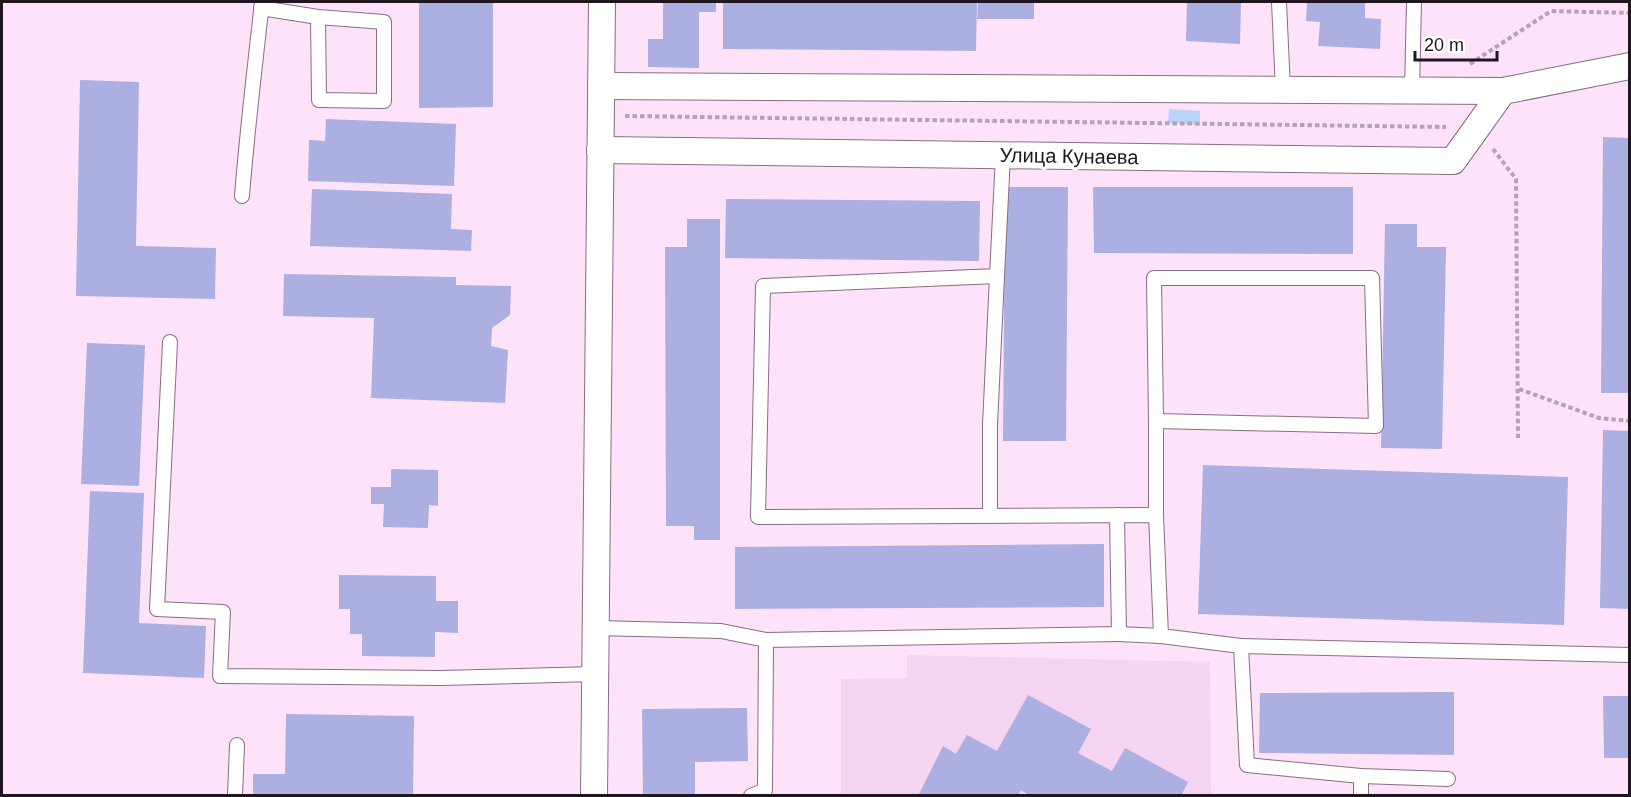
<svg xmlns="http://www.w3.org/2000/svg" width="1631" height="797" font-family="Arial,sans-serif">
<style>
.built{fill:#f5d4f2}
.water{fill:#bbd3f8}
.building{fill:#abafe2}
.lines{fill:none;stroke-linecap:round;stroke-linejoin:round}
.service-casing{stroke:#866e84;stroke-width:16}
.minor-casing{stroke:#866e84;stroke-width:28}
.path{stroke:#b7a2b5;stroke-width:4;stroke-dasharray:4.5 3;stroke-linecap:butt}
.service{stroke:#fff;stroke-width:14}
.minor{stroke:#fff;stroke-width:26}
.labels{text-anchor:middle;stroke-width:6;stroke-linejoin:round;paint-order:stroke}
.street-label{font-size:20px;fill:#1f161f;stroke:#fff}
</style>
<rect width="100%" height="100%" fill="#fde2fa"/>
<path class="built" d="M907 655 1210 662 1211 795 841 796V679L907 678Z"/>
<path class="water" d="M1169 109 1200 111V125L1168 123Z"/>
<g class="building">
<path d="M419 2H493V107L419 108Z"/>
<path d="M663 2H716V12H699V68L648 67V39H663Z"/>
<path d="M723 2H977L976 51 723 49Z"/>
<path d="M978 2H1034V19H977Z"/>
<path d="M1187 2H1241L1240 44 1186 41Z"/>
<path d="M1307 2H1365V18L1381 19 1380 49 1318 46 1320 22 1306 21Z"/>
<path d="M80 80 139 82 136 246 216 248 215 299 76 296Z"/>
<path d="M326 119 456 124 454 186 308 181 309 140 325 141Z"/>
<path d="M1603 137 1630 138V393H1601Z"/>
<path d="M1005 187H1068L1066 441H1003Z"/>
<path d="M1093 187H1353V254L1094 253Z"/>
<path d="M312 189 452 194 451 229 472 230 471 251 310 246Z"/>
<path d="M726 199 980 201 979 261 725 258Z"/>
<path d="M687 219H720V540H694V526H666L665 247H687Z"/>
<path d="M1385 224H1417V247H1446L1442 449 1381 448Z"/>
<path d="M284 274 456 277V285L511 286 510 315 492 328 491 346 508 350 505 403 371 398 374 318 283 316Z"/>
<path d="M87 343 145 345 139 486 81 484Z"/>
<path d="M1603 430 1630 431V609L1600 608Z"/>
<path d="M1203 465 1568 477 1564 625 1198 614Z"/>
<path d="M391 469 438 470V506L429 505 428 528 383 527 384 504H371V487H391Z"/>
<path d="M90 491 144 493 139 623 206 626 204 678 83 673Z"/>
<path d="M1104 544V607L735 609V547Z"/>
<path d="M339 575 436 576V601H458V633L435 632V657L362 656V634H350V609H339Z"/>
<path d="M1454 692V755L1259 753 1260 693Z"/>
<path d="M1028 695 1091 729 1078 753 1112 771 1125 748 1188 782 1181 796H1030L1021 790 1018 796H918L943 746 956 754 967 735 997 751Z"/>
<path d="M1603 696H1630V758H1604Z"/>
<path d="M747 708 748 761 695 762V796H643L642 709Z"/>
<path d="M286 714 414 716 413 796H253V774H285Z"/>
</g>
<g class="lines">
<defs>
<g id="service">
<path d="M1279 2 1283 90"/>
<path d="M261 8 318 17 384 22V101L319 100 318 17"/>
<path d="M1412 91 1414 2"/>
<path d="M1003 155 997 276 763 286 758 517 1156 515 1161 636 1241 646 1247 765 1361 776 1448 779"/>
<path d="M242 196C247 131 255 66 262 2"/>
<path d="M170 342 157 609 223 612 220 676 441 678 595 674"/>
<path d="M990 515V425L997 276"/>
<path d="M1156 515V421L1376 426 1372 278H1154L1156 421"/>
<path d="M595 628 721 631 766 640 1119 634 1117 515"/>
<path d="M1119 634 1161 636"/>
<path d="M1241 646 1630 655"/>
<path d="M1361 776V796"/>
<path d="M235 796 237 745"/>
<path d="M751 796 765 790 766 640"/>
</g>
<g id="minor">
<path d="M601 86 1503 91 1630 66"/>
<path d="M600 150 1453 161 1503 91"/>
<path d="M594 796 602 2"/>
</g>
</defs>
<use href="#service" class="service-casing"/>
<use href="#minor" class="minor-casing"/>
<g class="path">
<path d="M1470 64 1551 11 1630 13"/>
<path d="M625 116 1446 127"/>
<path d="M1493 149 1516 179 1518 438"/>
<path d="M1519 389 1599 418 1630 421"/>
</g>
<use href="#service" class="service"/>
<use href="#minor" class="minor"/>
</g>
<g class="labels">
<g class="street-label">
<text transform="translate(1069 156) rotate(1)" y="7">Улица Кунаева</text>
</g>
</g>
<rect width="1631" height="797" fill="none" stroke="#1f161f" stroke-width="6"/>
<path d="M1415 51v9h82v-9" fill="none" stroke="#1f161f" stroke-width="3"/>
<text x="1424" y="51" font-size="18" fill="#1f161f" stroke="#ffffff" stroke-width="4.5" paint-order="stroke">20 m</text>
</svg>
